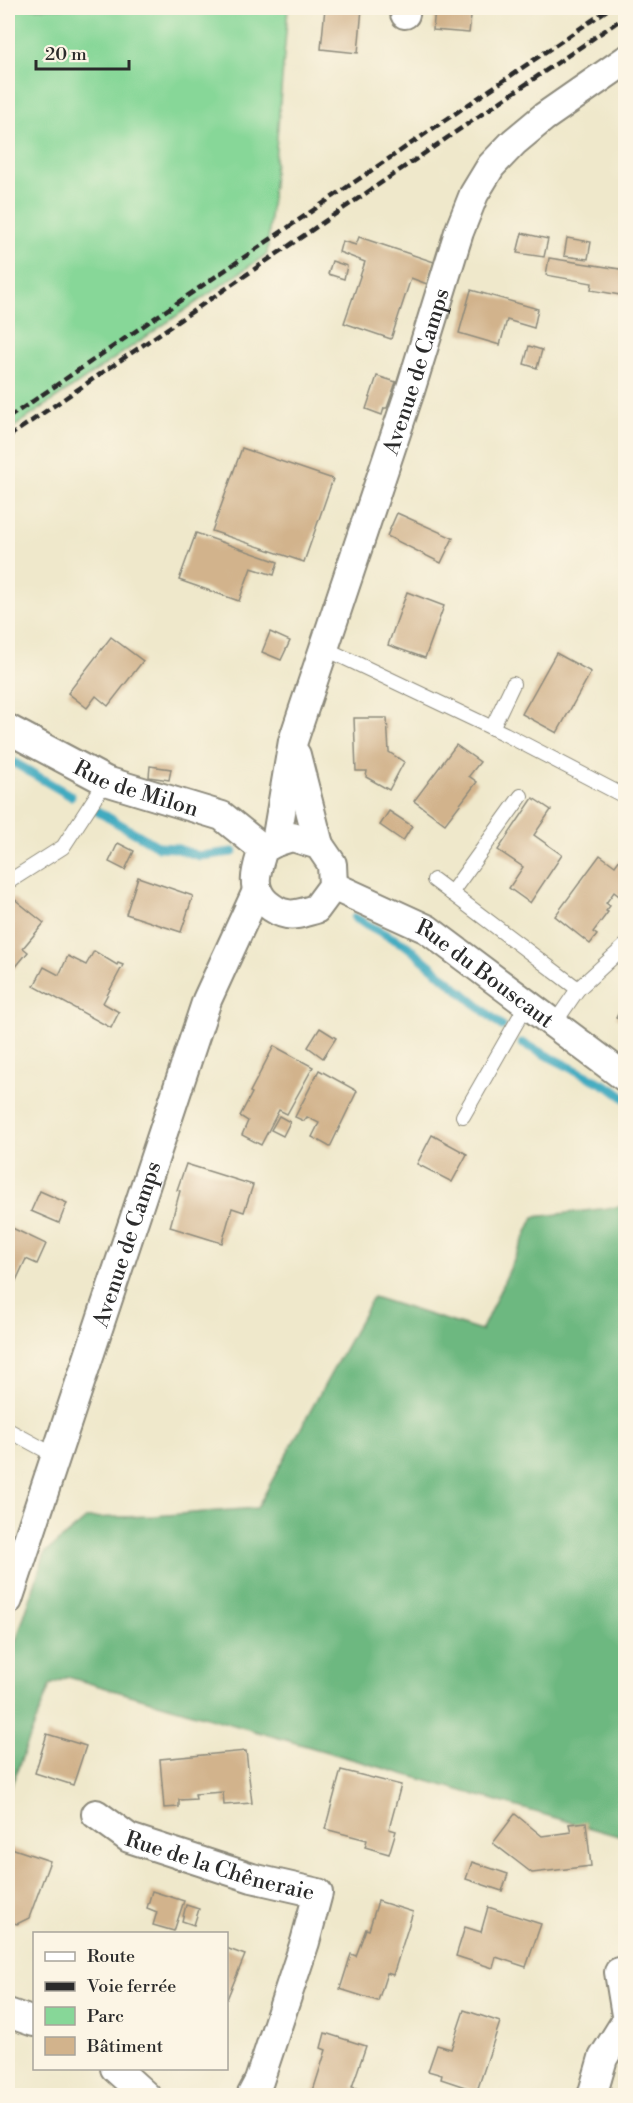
<svg xmlns="http://www.w3.org/2000/svg" width="633" height="2103" font-family="'Libre Bodoni',serif">
<style>
.green{fill:#87d798;stroke:#598162;stroke-width:1.5}
.forest{fill:#6db880;stroke:#4c7256;stroke-width:1.5}
.lines{fill:none;stroke-linecap:round;stroke-linejoin:round}
.stream{stroke:#41aac0;stroke-width:9}
.building{fill:#d2b38c}
.service-casing{stroke:#8d8a7b;stroke-width:16}
.minor-casing{stroke:#8d8a7b;stroke-width:32}
.service{stroke:#fff;stroke-width:14}
.minor{stroke:#fff;stroke-width:28}
.rail{stroke:#2b2b2b;stroke-width:4.5;stroke-dasharray:9 4.5;stroke-linecap:butt}
.labels{text-anchor:middle;stroke-width:4.5;stroke-linejoin:round;paint-order:stroke}
.street-label{font-size:22px;fill:#2b2b2b;stroke:#fcf5e5}
</style>
<rect width="100%" height="100%" fill="#fcf5e5"/>
<filter id="ink" filterUnits="userSpaceOnUse"><feTurbulence type="fractalNoise" baseFrequency=".0167" numOctaves="2"/><feDisplacementMap in="SourceGraphic" scale="12" xChannelSelector="R" yChannelSelector="G"/><feConvolveMatrix kernelMatrix="1 2 1 2 8 2 1 2 1" color-interpolation-filters="sRGB"/></filter>
<filter id="wash" filterUnits="userSpaceOnUse"><feTurbulence type="fractalNoise" baseFrequency=".008" numOctaves="4" result="noise"/><feDisplacementMap in="SourceGraphic" scale="24" xChannelSelector="R" yChannelSelector="G"/><feGaussianBlur stdDeviation="1.35" result="paint"/><feColorMatrix in="noise" values="0 0 0 0 0 0 0 0 0 0 0 0 0 0 0 0 0 1.4 0 .05"/><feComposite in="paint" operator="in"/></filter>
<g filter="url(#wash)">
<rect width="100%" height="100%" fill="#efe8cb"/>
<path class="green" d="M8 8H288L267 254 8 431Z"/>
<path class="forest" d="M625 1206V1838L68 1677 50 1685 8 1794V1665L45 1553 87 1518 154 1516 257 1508 373 1297 481 1331 534 1217Z"/>
<g class="lines">
<g class="stream">
<path d="M8 759 71 796"/>
<path d="M97 811 159 847 175 848 199 856 233 852"/>
<path d="M355 918 407 946 502 1026"/>
<path d="M522 1043 611 1088 626 1099"/>
</g>
</g>
<g id="blocks">
<g class="building">
<path d="M325 8H362L358 53 321 49Z"/>
<path d="M435 8H472L469 33 433 30Z"/>
<path d="M522 233 548 239 544 257 517 253Z"/>
<path d="M359 237 434 262 427 284 411 278 391 339 344 323 365 262 339 252 342 241 356 245Z"/>
<path d="M567 238 591 242 588 259 564 256Z"/>
<path d="M549 258 626 270V296L591 290 592 283 546 275Z"/>
<path d="M332 261 347 266 344 279 328 274Z"/>
<path d="M471 290 538 309 534 328 507 320 500 345 459 333Z"/>
<path d="M529 346 542 350 537 368 524 364Z"/>
<path d="M377 376 396 382 387 408H384L382 415 366 409Z"/>
<path d="M242 448 333 479 304 562 212 531Z"/>
<path d="M397 513 453 538 441 563 387 536Z"/>
<path d="M196 533 278 562 274 575 251 568 239 601 179 580Z"/>
<path d="M407 592 444 606 425 658 388 645Z"/>
<path d="M270 632 290 641 281 660 262 652Z"/>
<path d="M111 637 143 661 108 706 96 696 87 708 68 693Z"/>
<path d="M556 653 591 672 557 733 522 714Z"/>
<path d="M354 718H387L389 752 404 762 389 790 366 777 367 771H356Z"/>
<path d="M456 745 480 762 469 776 477 782 445 824 414 801Z"/>
<path d="M150 766 171 769 169 780 149 777Z"/>
<path d="M533 798 551 810 534 835 562 855 530 903 509 888 523 867 498 850Z"/>
<path d="M389 811 412 826 403 841 380 825Z"/>
<path d="M118 843 134 851 125 870 109 862Z"/>
<path d="M600 855 615 866 623 855 626 856V896L623 899 614 892 606 903 610 906 606 911 608 912 593 932 597 935 590 944 555 916Z"/>
<path d="M138 877 193 896 181 932 126 914Z"/>
<path d="M13 898 44 923 23 948 28 952 14 969 8 965V905Z"/>
<path d="M94 951 117 965 118 963 123 965 103 1003 119 1012 111 1028 34 986 44 967 59 975 68 956 86 965Z"/>
<path d="M626 999V1023L616 1018Z"/>
<path d="M320 1028 336 1038 323 1058 308 1047Z"/>
<path d="M274 1046 313 1067 287 1114 279 1110 261 1145 242 1135 248 1121 240 1116 252 1093 250 1092Z"/>
<path d="M319 1070 357 1091 330 1147 312 1137 319 1123 307 1117 304 1121 295 1117Z"/>
<path d="M279 1116 290 1122 283 1136 271 1130Z"/>
<path d="M432 1135 467 1154 452 1182 417 1164Z"/>
<path d="M186 1164 253 1185 244 1212 232 1208 222 1243 170 1227 180 1191 177 1190Z"/>
<path d="M40 1191 67 1203 59 1223 31 1211Z"/>
<path d="M8 1226 46 1244 37 1264 26 1259 8 1298Z"/>
<path d="M47 1734 86 1746 73 1785 35 1773Z"/>
<path d="M246 1751 252 1803 224 1805 223 1792 195 1794 196 1799 179 1800V1807L164 1808 160 1759Z"/>
<path d="M341 1770 401 1785 389 1829 396 1831 389 1854 365 1847 367 1840 325 1829Z"/>
<path d="M515 1814 542 1836 571 1832 569 1824 586 1822 591 1866 532 1873 493 1843Z"/>
<path d="M11 1848 50 1861 29 1918 17 1924 8 1921V1858Z"/>
<path d="M472 1862 508 1874 502 1891 466 1879Z"/>
<path d="M152 1891 184 1901 174 1931 153 1925 157 1912 147 1908Z"/>
<path d="M378 1901 413 1912 393 1975 387 1973 378 2001 340 1989 351 1954 356 1956 366 1929 369 1930Z"/>
<path d="M186 1905 199 1909 194 1925 182 1921Z"/>
<path d="M488 1907 541 1924 526 1967 496 1957 493 1968 456 1956 465 1927 481 1932Z"/>
<path d="M226 1948 245 1955 227 1999H226Z"/>
<path d="M464 2010 500 2022 477 2091 441 2079 442 2075 428 2071 437 2045 451 2049Z"/>
<path d="M325 2033 366 2046 352 2087 367 2091 366 2096 312 2094 326 2050 321 2048Z"/>
</g>
</g>
</g>
<g filter="url(#ink)">
<use href="#blocks" fill-opacity="0" stroke="#8d8a7b" stroke-width="1.5"/>
<g class="lines">
<defs>
<g id="service">
<path d="M324 648 505 734 626 797"/>
<path d="M492 728 513 684"/>
<path d="M434 880 578 989 554 1024"/>
<path d="M8 882 63 847 106 781"/>
<path d="M451 893 521 796"/>
<path d="M578 989 626 945"/>
<path d="M463 1116 527 1004"/>
<path d="M8 1430 56 1456"/>
</g>
<g id="minor">
<path d="M405 14 406 8"/>
<path id="s1" d="M8 729 106 781 222 816 263 849"/>
<path d="M296 755 319 845"/>
<path d="M292 837 319 845 332 864 333 886 316 909C307 911 296 916 287 914 279 913 272 908 266 903 249 887 257 869 263 849L276 842Z"/>
<path id="s2" d="M276 842 293 741 410 391 459 232 474 194 491 166 514 142 544 117 626 60"/>
<path id="s3" d="M333 886 427 929 626 1078"/>
<path id="s4" d="M8 1600 207 1000 257 891"/>
<path id="s5" d="M96 1814 129 1838 252 1878 318 1893 305 1942 259 2081 251 2096"/>
<path d="M619 1972 626 2015"/>
<path d="M8 2013 34 2022"/>
<path d="M115 2068 146 2096"/>
<path d="M592 2096 603 2058 626 2021"/>
</g>
</defs>
<use href="#service" class="service-casing"/>
<use href="#minor" class="minor-casing"/>
<use href="#service" class="service"/>
<use href="#minor" class="minor"/>
<g class="rail">
<path d="M8 418 610 8"/>
<path d="M8 437 626 16"/>
</g>
</g>
</g>
<g class="labels">
<g class="street-label">
<text dy="8" stroke="none"><textPath href="#s2" startOffset="492">Avenue de Camps</textPath></text>
<text dy="8" stroke="none"><textPath href="#s1" startOffset="142">Rue de Milon</textPath></text>
<text dy="8" stroke="none"><textPath href="#s3" startOffset="176">Rue du Bouscaut</textPath></text>
<text dy="8" stroke="none"><textPath href="#s4" startOffset="375">Avenue de Camps</textPath></text>
<text dy="8" stroke="none"><textPath href="#s5" startOffset="136">Rue de la Chêneraie</textPath></text>
</g>
</g>
<rect width="633" height="2103" fill="none" stroke="#fcf5e5" stroke-width="30"/>
<rect x="33" y="1932" width="195" height="138" fill="#fcf5e5" stroke="#a8a49b" stroke-width="1.5"/>
<rect x="45" y="1952" width="30" height="9" fill="#ffffff" stroke="#a8a49b" stroke-width="1.5"/>
<text x="87" y="1962" font-size="18" fill="#2b2b2b">Route</text>
<rect x="45" y="1982" width="30" height="9" fill="#2b2b2b" stroke="#a8a49b" stroke-width="1.5"/>
<text x="87" y="1992" font-size="18" fill="#2b2b2b">Voie ferrée</text>
<rect x="45" y="2007" width="30" height="18" fill="#87d798" stroke="#a8a49b" stroke-width="1.5"/>
<text x="87" y="2022" font-size="18" fill="#2b2b2b">Parc</text>
<rect x="45" y="2037" width="30" height="18" fill="#d2b38c" stroke="#a8a49b" stroke-width="1.5"/>
<text x="87" y="2052" font-size="18" fill="#2b2b2b">Bâtiment</text>
<path d="M36 60v9h93v-9" fill="none" stroke="#2b2b2b" stroke-width="3"/>
<text x="45" y="60" font-size="18" fill="#2b2b2b" stroke="#fcf5e5" stroke-width="4.5" paint-order="stroke">20 m</text>
</svg>
